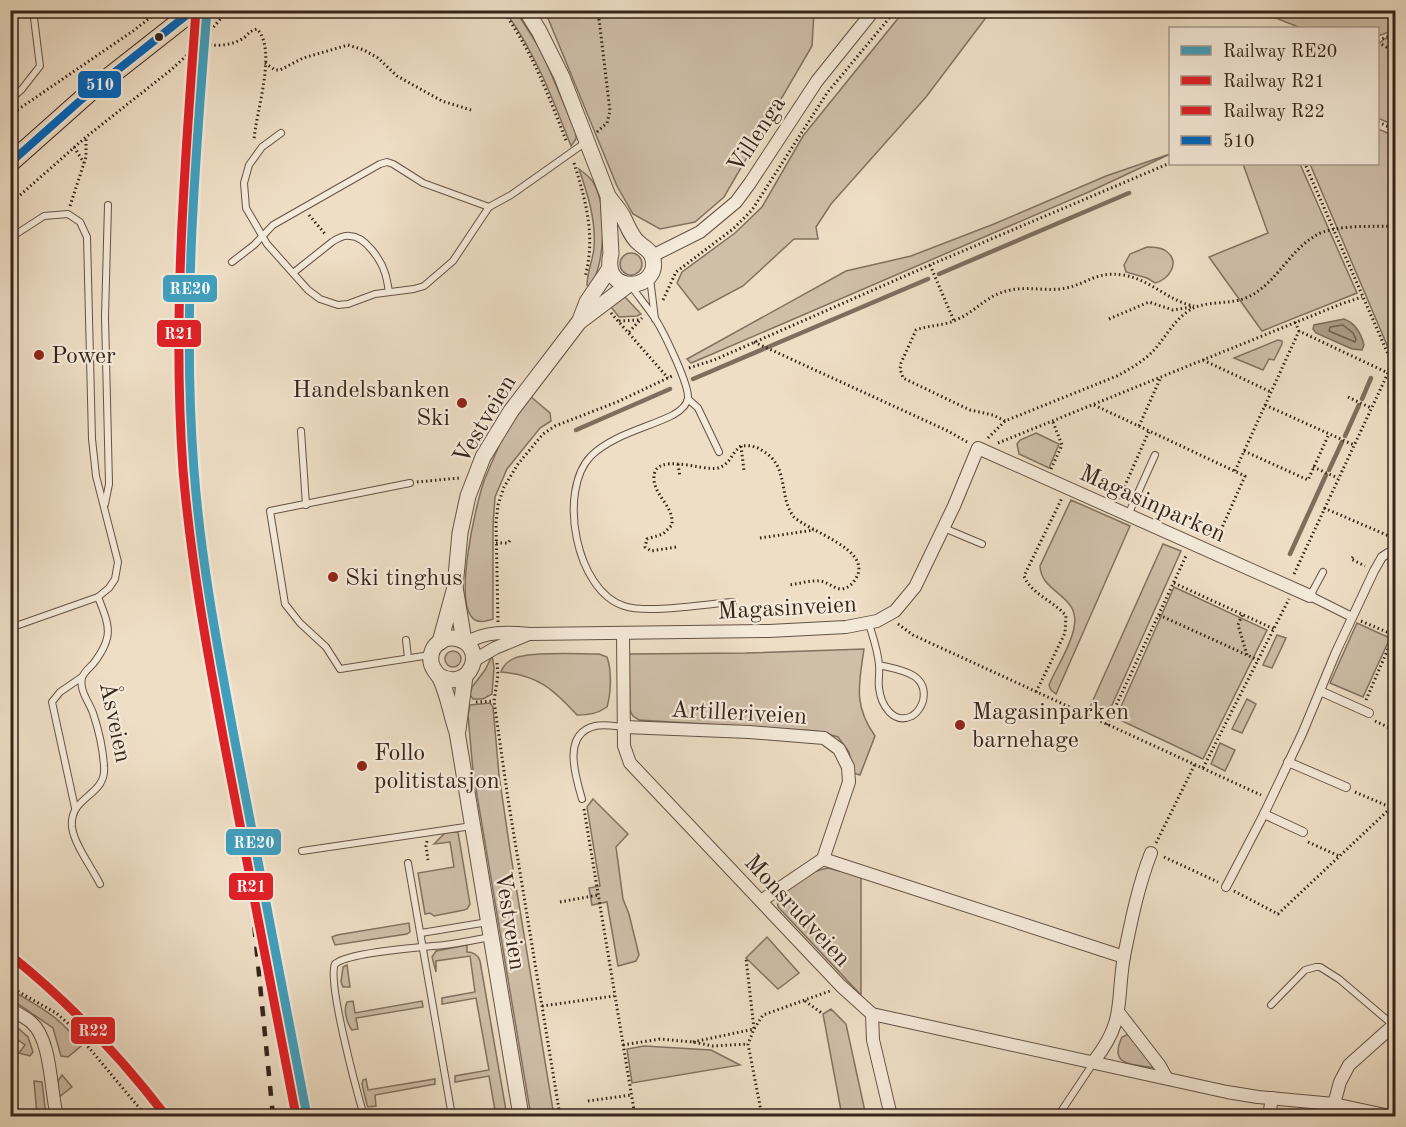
<svg xmlns="http://www.w3.org/2000/svg" width="1406" height="1127" font-family="'Old Standard TT',serif">
<style>
.green{fill:#cfbea8;stroke:#827162;stroke-width:1.5}
.water{fill:#af9f8b;stroke:#7f6e5e;stroke-width:1.5}
.lines{fill:none;stroke-linecap:round;stroke-linejoin:round}
.shore{stroke:#726253;stroke-width:1.5}
.stream{stroke:#7f6e5e;stroke-width:4.5}
.service-casing{stroke:#645246;stroke-width:8}
.pedestrian-casing{stroke:#645246;stroke-width:10}
.minor-casing{stroke:#645246;stroke-width:14}
.tertiary-casing{stroke:#645246;stroke-width:17}
.primary-casing{stroke:#36241b;stroke-width:20}
.path{stroke:#36241b;stroke-width:3;stroke-dasharray:1.5 3;stroke-linecap:butt}
.service{stroke:#f4ead9;stroke-width:6}
.pedestrian{stroke:#f4ead9;stroke-width:8}
.minor{stroke:#f4ead9;stroke-width:12}
.tertiary{stroke:#f4ead9;stroke-width:15}
.primary{stroke:#eedec5;stroke-width:18}
.rail{stroke:#36241b;stroke-width:4.5;stroke-dasharray:10 10;stroke-linecap:butt}
.bus-1-casing{stroke:#f4ead9;stroke-width:12}
.bus-1{stroke:#0065bd;stroke-width:8}
.rail-1-casing{stroke:#f4ead9;stroke-width:14}
.rail-2-casing{stroke:#f4ead9;stroke-width:14}
.rail-3-casing{stroke:#f4ead9;stroke-width:14}
.rail-1{stroke:#409fbe;stroke-width:9}
.rail-2{stroke:#df2027;stroke-width:9}
.rail-3{stroke:#df2027;stroke-width:9}
.bus-dot{fill:#36241b;stroke:#f4ead9;stroke-width:2}
.poi-dot{fill:#8f2418;stroke:#f4ead9;stroke-width:2}
.labels{text-anchor:middle;stroke-width:4.5;stroke-linejoin:round;paint-order:stroke}
.street-label{font-size:24px;fill:#36241b;stroke:#f4ead9}
.poi-label{font-size:24px;fill:#36241b;stroke:#f4ead9;text-anchor:start}
.line-badge{stroke:#f4ead9;stroke-width:2}
.badge-label{font-size:16px;text-anchor:middle;font-weight:bold;fill:#fff}
</style>
<rect width="100%" height="100%" fill="#eedec5"/>
<filter id="stains"><feTurbulence type="fractalNoise" baseFrequency=".00333" numOctaves="4"/><feColorMatrix values="0 0 0 0 .2 0 0 0 0 .09 0 0 0 0 .02 0 0 0 .5 -.17"/></filter>
<radialGradient id="worn" r=".72"><stop offset=".6" stop-color="#630" stop-opacity="0"/><stop offset="1" stop-color="#630" stop-opacity=".3"/></radialGradient>
<g class="green">
<path d="M505 11H516L542 52 576 133V139L571 146C553 99 535 52 505 11Z"/>
<path d="M545 11H814L812 46 724 197 695 222 660 229 633 214 617 186Z"/>
<path d="M904 11H991L926 97 831 204 816 227 818 239H794L743 286 698 310 677 283 682 272 735 233 762 207 803 136Z"/>
<path d="M1258 11H1388L1395 30 1378 36V28H1301Z"/>
<path d="M1395 36H1396L1395 126 1378 118V45L1384 39Z"/>
<path d="M1378 129 1395 136V422L1388 403 1395 364 1310 164H1378Z"/>
<path d="M1170 154 1091 191 710 355 691 363 687 359 846 271 911 256 994 224 1106 176Z"/>
<path d="M1243 164H1300L1357 293 1262 331 1209 257 1268 233Z"/>
<path d="M579 169C584 173 590 177 593 182 608 207 605 263 590 287L587 285C587 272 593 260 594 248 596 220 588 195 579 169Z"/>
<path d="M1147 247C1153 247 1161 247 1166 251 1181 262 1169 280 1155 283L1147 278 1126 272 1124 265 1130 254Z"/>
<circle cx="631" cy="264" r="11"/>
<path d="M625 297 641 314 637 316 619 317 611 307 614 302Z"/>
<path d="M1278 340 1282 341V344L1274 360 1269 359 1263 370 1234 358Z"/>
<path d="M530 396 550 413 551 421 540 428 507 469 495 497 493 526V619C487 621 481 623 475 620 452 606 476 504 484 481 489 468 495 456 500 443 508 427 520 411 530 396Z"/>
<path d="M1036 433 1059 444 1049 468 1019 454 1017 444 1020 440Z"/>
<path d="M1071 500 1130 526 1056 694 1051 690 1049 685C1057 666 1070 648 1074 628 1081 594 1041 594 1040 566Z"/>
<path d="M1163 544 1181 551 1112 705C1104 712 1098 713 1089 709Z"/>
<path d="M1174 587 1267 630 1203 759 1120 720 1119 711Z"/>
<path d="M1357 623 1390 638 1363 697 1330 683Z"/>
<path d="M1277 635 1286 638 1272 668 1263 665Z"/>
<path d="M864 649C859 684 853 705 875 736L860 775 853 773 849 752 838 737 817 731 639 720 633 716 630 711 629 654 746 653Z"/>
<circle cx="453" cy="659" r="8"/>
<path d="M599 654 607 657C612 671 611 693 607 707 597 714 588 715 577 715 553 689 538 675 501 672 504 663 513 657 523 656 543 652 577 654 599 654Z"/>
<path d="M492 656 494 667 492 694 483 699H473L470 695 472 687 485 670Z"/>
<path d="M1247 699 1256 704 1242 733 1232 729Z"/>
<path d="M490 703 493 707 499 775 510 850 554 1116H531L473 771 468 715 470 705Z"/>
<path d="M1220 743 1235 750 1225 771 1211 764Z"/>
<path d="M593 799 628 834 616 847 623 899 629 914 639 955 636 961 618 966 607 902 592 905 589 888 600 886 587 807Z"/>
<path d="M452 832H458L470 904 467 909 464 910 434 916 430 913 425 914 418 873 454 867 450 842 434 844 445 833Z"/>
<path d="M828 868 861 876V995L778 907 777 899C789 884 810 871 828 868Z"/>
<path d="M409 923 410 932 407 934 335 945 332 937 337 935Z"/>
<path d="M767 937 799 973 778 989 746 958Z"/>
<path d="M467 945V952C474 952 478 955 480 961L507 1116H496L489 1076 455 1082V1076L489 1070 476 998 442 1004V998L475 992 470 956 436 961V972L432 957 436 951Z"/>
<path d="M347 965 350 987H343L341 982 343 967Z"/>
<path d="M11 990C40 1007 61 1017 81 1046L68 1057 61 1056 53 1028 11 999Z"/>
<path d="M353 1001 355 1013 422 1001 423 1007 356 1018 358 1029 352 1030C347 1024 343 1009 347 1002Z"/>
<path d="M831 1009 846 1024 866 1116H842L823 1014Z"/>
<path d="M10 1021 28 1037 33 1052 30 1056 19 1053 25 1045 11 1035Z"/>
<path d="M1129 1034 1156 1068C1133 1064 1108 1067 1122 1037Z"/>
<path d="M644 1046 711 1050 740 1065 632 1083 627 1049Z"/>
<path d="M62 1075 72 1087 59 1097 58 1081Z"/>
<path d="M366 1079 368 1090 435 1079V1084L375 1095 376 1106 368 1107 367 1105 362 1084 363 1080Z"/>
<path d="M34 1081 42 1082 46 1116H37Z"/>
</g>
<path class="water" d="M1344 319C1355 323 1361 333 1364 345L1362 350 1352 349 1316 333 1313 329 1314 325Z"/>
<g class="lines">
<path class="shore" d="M1343 325 1353 333 1356 339 1355 342 1329 331 1330 327Z"/>
<g class="stream">
<path d="M939 274 1129 193"/>
<path d="M693 379 928 279"/>
<path d="M1362 399 1371 378"/>
<path d="M576 430 670 389"/>
<path d="M1345 436 1359 405"/>
<path d="M1329 470 1342 442"/>
<path d="M1290 554 1326 475"/>
</g>
<defs>
<g id="service">
<path d="M10 100 22 89 40 66 33 10"/>
<path d="M281 133 262 147 249 165 244 183 246 208 267 244 308 290 320 299 338 305 348 304 375 294 414 289 424 286 453 261 489 207 511 195 586 142"/>
<path d="M10 238 44 216 68 214 80 222 87 237 92 439 96 476 118 562 115 579 109 588 98 597 10 628"/>
<path d="M232 262 254 245 273 225 380 164 387 162 393 164 423 183 489 207"/>
<path d="M293 273 332 242C338 238 344 235 350 236 365 236 381 260 385 273 387 279 388 286 389 292"/>
<path d="M650 278 655 319"/>
<path d="M631 286C639 297 648 308 656 320 664 333 689 384 688 398 687 406 680 411 673 415 647 428 612 435 591 456 557 491 576 591 624 606 648 614 706 604 733 602"/>
<path d="M688 399 698 408 719 452"/>
<path d="M301 431 306 505"/>
<path d="M410 483 270 511 285 604 300 623 326 647 340 669 430 655"/>
<path d="M105 504 109 484 105 317 108 205"/>
<path d="M1128 515 1155 455"/>
<path d="M944 528 982 544"/>
<path d="M1310 596 1323 572"/>
<path d="M98 597C110 627 114 637 93 664 89 668 83 673 82 678 79 690 89 702 93 713 98 728 103 749 104 766 107 797 69 795 72 827 74 844 92 868 100 884"/>
<path d="M869 624C873 637 878 651 879 665 880 673 878 680 879 688 881 705 893 725 912 716 917 713 921 707 923 701 929 673 900 670 879 665"/>
<path d="M406 640 408 658"/>
<path d="M582 799C575 775 562 734 595 726 604 724 614 726 623 727"/>
<path d="M75 808 52 702 60 692 82 677"/>
<path d="M302 851 472 826"/>
<path d="M408 863 452 1116"/>
<path d="M421 933 488 922"/>
<path d="M1271 1005 1305 970 1316 967H1320L1339 979 1393 1025"/>
<path d="M364 1116C357 1092 327 982 335 964 348 952 424 947 444 945 460 943 475 940 490 937"/>
<path d="M1058 1116 1094 1062"/>
</g>
<g id="pedestrian">
<path d="M1310 596 1352 617"/>
<path d="M1320 691 1369 713"/>
<path d="M1288 762 1346 787"/>
<path d="M1264 814 1303 832"/>
<path d="M1226 887 1264 814 1302 734 1336 652 1374 571 1382 557 1388 553 1396 552"/>
</g>
<g id="minor">
<path d="M652 256 700 232 736 202 750 183 817 81 874 10"/>
<path d="M623 633 624 746 630 763 841 986 872 1014 1227 1092 1258 1097 1334 1104 1340 1082 1349 1065 1396 1023"/>
<path d="M466 643C486 631 507 632 530 634L769 631 846 627 877 621 895 611 915 587 954 506 978 448 1310 596"/>
<path d="M473 661 495 648 529 634"/>
<path d="M624 727 749 732 824 738 839 749 848 767 849 782 823 859"/>
<path d="M761 901 823 859 1124 957"/>
<path d="M10 1009C17 1013 25 1017 31 1022 52 1040 50 1090 57 1116"/>
<path d="M1119 1013 1160 1066 1166 1077"/>
<path d="M872 1014 873 1040 891 1116"/>
<path d="M1094 1061C1126 1020 1116 1003 1124 956 1131 922 1138 886 1151 853"/>
<path d="M1334 1104 1390 1116"/>
<path d="M1269 1116 1272 1098"/>
</g>
<g id="tertiary">
<path d="M526 10 539 31 562 77 608 196 611 254C600 297 664 291 652 256 649 249 644 248 639 243 631 237 627 224 622 215 618 208 612 202 608 196"/>
<path d="M580 320 587 302 610 268"/>
<path d="M455 587 464 641"/>
<path d="M440 642 455 587 460 533 468 496 483 457 511 411 579 322 628 285"/>
<path d="M439 676C472 693 487 646 458 639 452 637 445 638 440 642 433 646 430 654 431 662 432 669 437 673 440 678 448 694 451 715 457 732L521 1116"/>
<path d="M458 730 465 676"/>
</g>
<path id="primary" d="M10 163 91 91 194 10"/>
</defs>
<use href="#service" class="service-casing"/>
<use href="#pedestrian" class="pedestrian-casing"/>
<use href="#minor" class="minor-casing"/>
<use href="#tertiary" class="tertiary-casing"/>
<use href="#primary" class="primary-casing"/>
<g class="path">
<path d="M502 10C532 50 549 97 567 143"/>
<path d="M1395 10 1396 13"/>
<path d="M1378 40 1396 34"/>
<path d="M1378 42 1396 53"/>
<path d="M201 43C214 47 233 46 245 37 249 33 250 31 257 29 278 50 255 114 254 141"/>
<path d="M265 63 275 70H280L303 58 348 45 364 50 378 58 397 76 442 101 471 110"/>
<path d="M10 115 133 31 160 10"/>
<path d="M1378 122 1396 130"/>
<path d="M597 132 607 123 610 111 599 19 600 10"/>
<path d="M74 147 84 163"/>
<path d="M574 163C586 201 596 237 585 277"/>
<path d="M10 204 86 137 172 69 200 43 228 10"/>
<path d="M70 206 86 157V137"/>
<path d="M309 215 326 235"/>
<path d="M930 265 954 321"/>
<path d="M663 300 676 272 733 229 752 210 827 93 896 10"/>
<path d="M611 313 668 378"/>
<path d="M1109 319 1149 302 1173 310 1191 307"/>
<path d="M619 321 639 320"/>
<path d="M1295 322 1299 331 1388 373"/>
<path d="M629 332 642 318"/>
<path d="M754 342 948 431 967 442"/>
<path d="M1203 360 1271 392"/>
<path d="M689 368 714 360 930 265 1170 163"/>
<path d="M1348 397 1371 408"/>
<path d="M1094 405 1245 476 1216 541"/>
<path d="M1265 405 1354 445"/>
<path d="M1005 421 993 415 970 410 903 378 900 369 901 363 916 330C929 325 943 326 956 320 977 311 987 294 1011 290 1030 286 1048 292 1066 288 1089 283 1096 271 1123 275 1150 279 1168 301 1194 306"/>
<path d="M1139 426 1160 379"/>
<path d="M988 438 1005 421 1117 376C1130 369 1144 361 1154 350 1165 338 1173 322 1187 312 1203 299 1229 306 1248 297 1276 284 1289 251 1315 236 1333 224 1374 227 1396 226"/>
<path d="M998 443 1341 304 1362 297"/>
<path d="M741 446 744 471"/>
<path d="M1244 451 1308 480 1329 434"/>
<path d="M678 464 680 477"/>
<path d="M1313 467 1338 478"/>
<path d="M1051 469 1062 445 1053 422"/>
<path d="M1235 471 1299 331"/>
<path d="M417 482 459 478"/>
<path d="M1119 499 1149 431"/>
<path d="M1324 508 1396 539"/>
<path d="M760 538 814 530"/>
<path d="M496 543H508L511 539"/>
<path d="M676 547 651 551 645 547 647 539 663 534 672 525C674 506 655 497 654 479 652 450 704 472 718 468 731 464 731 453 741 446 749 445 756 446 763 451 790 467 778 497 794 517 810 532 873 550 856 578 853 584 848 588 842 589 834 589 828 582 820 581 810 580 799 584 788 585"/>
<path d="M1353 557 1351 559 1365 566"/>
<path d="M1294 574 1388 373 1391 361 1305 164"/>
<path d="M1174 583 1274 629"/>
<path d="M1159 615 1258 660"/>
<path d="M1242 615 1238 625 1247 655"/>
<path d="M1361 621 1394 635"/>
<path d="M498 622 496 523 498 505 504 487 518 464 543 434 555 426 617 402 672 376"/>
<path d="M898 624 913 635 1261 795"/>
<path d="M497 663 498 675 494 701 508 799 560 1116"/>
<path d="M1036 692 1065 633 1066 616C1054 601 1031 594 1024 576L1062 498"/>
<path d="M1366 700 1394 635"/>
<path d="M476 702 494 701"/>
<path d="M1375 721 1396 731"/>
<path d="M1107 725 1186 556"/>
<path d="M1203 768 1289 599"/>
<path d="M1355 792 1390 807 1396 814"/>
<path d="M584 809 635 1116"/>
<path d="M427 841 426 846 428 860"/>
<path d="M1308 842 1339 856"/>
<path d="M1156 843 1195 764"/>
<path d="M1164 857 1218 882"/>
<path d="M1234 891 1278 914 1396 803"/>
<path d="M560 902 598 895"/>
<path d="M10 987 56 1013 70 1025 146 1116"/>
<path d="M805 1001 823 1014"/>
<path d="M542 1006 614 996"/>
<path d="M693 1042 754 1029 746 958"/>
<path d="M623 1045 660 1039 693 1042 713 1046 748 1044"/>
<path d="M588 1101 631 1095"/>
<path d="M762 1116 748 1044 754 1029 763 1015 830 991"/>
</g>
<use href="#service" class="service"/>
<use href="#pedestrian" class="pedestrian"/>
<use href="#minor" class="minor"/>
<use href="#tertiary" class="tertiary"/>
<use href="#primary" class="primary"/>
<path class="rail" d="M237 808 252 903 273 1116"/>
<defs>
<path id="bus-1" d="M10 163 91 91 193 10"/>
</defs>
<use href="#bus-1" class="bus-1-casing"/>
<use href="#bus-1" class="bus-1"/>
<defs>
<path id="rail-1" d="M207 10C195 163 182 317 194 470 201 563 219 655 236 747 259 870 283 993 307 1116"/>
<path id="rail-2" d="M196 10C185 163 172 317 183 470 191 563 208 656 225 747 248 871 272 994 296 1116"/>
<path id="rail-3" d="M10 955C70 1003 120 1056 166 1116"/>
</defs>
<use href="#rail-1" class="rail-1-casing"/>
<use href="#rail-2" class="rail-2-casing"/>
<use href="#rail-3" class="rail-3-casing"/>
<use href="#rail-1" class="rail-1"/>
<use href="#rail-2" class="rail-2"/>
<use href="#rail-3" class="rail-3"/>
</g>
<circle class="bus-dot" cx="159" cy="37" r="5"/>
<g class="poi-dot">
<circle cx="39" cy="355" r="6"/>
<circle cx="462" cy="403" r="6"/>
<circle cx="333" cy="577" r="6"/>
<circle cx="960" cy="725" r="6"/>
<circle cx="362" cy="766" r="6"/>
</g>
<g class="labels">
<g class="street-label">
<text transform="translate(756 134) rotate(-57)" y="8">Villenga</text>
<text transform="translate(484 419) rotate(-59)" y="8">Vestveien</text>
<text transform="translate(1153 503) rotate(24)" y="8">Magasinparken</text>
<text transform="translate(787 607) rotate(-3)" y="8">Magasinveien</text>
<text transform="translate(739 712) rotate(3)" y="8">Artilleriveien</text>
<text transform="translate(116 722) rotate(78)" y="8">Åsveien</text>
<text transform="translate(798 910) rotate(47)" y="8">Monsrudveien</text>
<text transform="translate(511 921) rotate(81)" y="8">Vestveien</text>
</g>
<g class="poi-label">
<text x="51" y="363">Power</text>
<text x="450" y="397" text-anchor="end">Handelsbanken<tspan x="450" dy="28">Ski</tspan></text>
<text x="345" y="585">Ski tinghus</text>
<text x="972" y="719">Magasinparken<tspan x="972" dy="28">barnehage</tspan></text>
<text x="374" y="760">Follo<tspan x="374" dy="28">politistasjon</tspan></text>
</g>
</g>
<g class="line-badge">
<rect x="77" y="70" width="45" height="29" rx="6" fill="#0065bd"/>
<rect x="162" y="274" width="56" height="29" rx="6" fill="#409fbe"/>
<rect x="156" y="319" width="46" height="29" rx="6" fill="#df2027"/>
<rect x="225" y="828" width="57" height="28" rx="6" fill="#409fbe"/>
<rect x="228" y="872" width="46" height="29" rx="6" fill="#df2027"/>
<rect x="70" y="1016" width="46" height="29" rx="6" fill="#df2027"/>
</g>
<g class="badge-label">
<text x="100" y="90">510</text>
<text x="190" y="294">RE20</text>
<text x="179" y="339">R21</text>
<text x="254" y="848">RE20</text>
<text x="251" y="892">R21</text>
<text x="93" y="1036">R22</text>
</g>
<rect width="1406" height="1127" fill="none" stroke="#eedec5" stroke-width="36"/>
<rect x="12" y="12" width="1382" height="1103" fill="none" stroke="#36241b" stroke-width="3"/>
<rect x="18" y="18" width="1370" height="1091" fill="none" stroke="#36241b" stroke-width="1.5"/>
<rect x="1169" y="27" width="210" height="138" fill="#f4ead9" stroke="#a89b8d" stroke-width="1.5"/>
<rect x="1181" y="46" width="30" height="9" fill="#409fbe" stroke="#a89b8d" stroke-width="1.5"/>
<text x="1223" y="57" font-size="18" fill="#36241b">Railway RE20</text>
<rect x="1181" y="76" width="30" height="9" fill="#df2027" stroke="#a89b8d" stroke-width="1.5"/>
<text x="1223" y="87" font-size="18" fill="#36241b">Railway R21</text>
<rect x="1181" y="106" width="30" height="9" fill="#df2027" stroke="#a89b8d" stroke-width="1.5"/>
<text x="1223" y="117" font-size="18" fill="#36241b">Railway R22</text>
<rect x="1181" y="136" width="30" height="9" fill="#0065bd" stroke="#a89b8d" stroke-width="1.5"/>
<text x="1223" y="147" font-size="18" fill="#36241b">510</text>
<rect width="100%" height="100%" filter="url(#stains)"/>
<rect width="100%" height="100%" fill="url(#worn)"/>
</svg>
